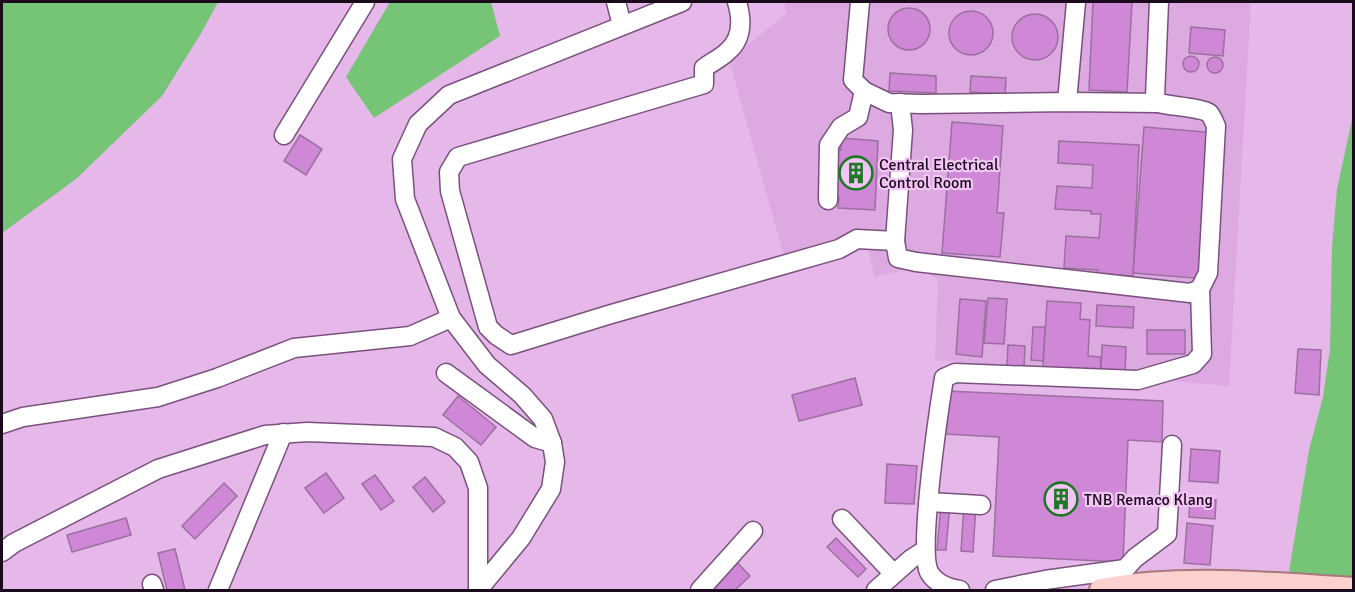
<svg xmlns="http://www.w3.org/2000/svg" width="1355" height="592" font-family="Signika,sans-serif">
<style>
.built{fill:#dda9e1}
.water{fill:#76c476}
.building{fill:#cf88d6;stroke:#9b709f;stroke-width:1.5}
.lines{fill:none;stroke-linecap:round;stroke-linejoin:round}
.minor-casing{stroke:#7a517e;stroke-width:21}
.major-casing{stroke:#a9787a;stroke-width:26}
.minor{stroke:#fff;stroke-width:18}
.major{stroke:#fad1ce;stroke-width:22}
.labels{text-anchor:middle;stroke-width:4.5;stroke-linejoin:round;paint-order:stroke}
.poi-label{font-size:16px;fill:#1a0a1b;stroke:#f3c4f6;text-anchor:start}
</style>
<rect width="100%" height="100%" fill="#e6b7e9"/>
<path class="built" d="M784 2H1251L1229 386 935 360 938 279 915 267 875 277 867 246 840 254 784 256 729 60 787 13Z"/>
<g class="water">
<path d="M2 2H218L203 30 162 96 76 179 2 233Z"/>
<path d="M390 2H491L500 36 374 118 346 77Z"/>
<path d="M1353 115V590H1286L1309 450 1323 397 1330 349 1332 247 1337 189Z"/>
</g>
<g class="building">
<path d="M1093 2H1132L1127 92 1089 90Z"/>
<circle cx="909" cy="29" r="21"/>
<circle cx="971" cy="33" r="22"/>
<circle cx="1035" cy="37" r="23"/>
<path d="M1191 27 1225 30 1223 56 1189 53Z"/>
<circle cx="1191" cy="64" r="8"/>
<circle cx="1215" cy="65" r="8"/>
<path d="M890 73 936 76V93L889 91Z"/>
<path d="M971 76 1006 78 1005 94 970 92Z"/>
<path d="M952 122 1003 126 997 213H1004L1000 257 942 253Z"/>
<path d="M1144 127 1217 133 1206 279 1133 273Z"/>
<path d="M300 135 322 149 306 175 284 161Z"/>
<path d="M842 138 878 141 875 210 838 208 839 197H834L836 149 841 150Z"/>
<path d="M1059 141 1139 145 1133 276 1097 274 1098 270 1064 268 1066 236 1099 238 1101 214H1091V211L1055 209 1057 186 1092 188 1093 165 1058 163Z"/>
<path d="M988 298 1007 299 1004 344 984 343Z"/>
<path d="M960 299 986 301 982 357 956 354Z"/>
<path d="M1047 301 1081 303 1080 319 1090 320 1088 356 1101 357 1100 371 1043 367Z"/>
<path d="M1097 305 1134 307 1133 328 1096 326Z"/>
<path d="M1033 327H1045L1043 361 1031 360Z"/>
<rect x="1147" y="330" width="38" height="24"/>
<path d="M1008 345 1025 346 1024 367 1007 366Z"/>
<path d="M1102 345 1126 347 1125 372 1101 370Z"/>
<path d="M1298 349 1321 350 1319 395 1295 393Z"/>
<path d="M855 378 862 405 799 421 792 395Z"/>
<path d="M947 391 1163 401 1162 442 1128 440 1123 562 993 556 999 437 945 434Z"/>
<path d="M458 396 496 427 481 445 443 415Z"/>
<path d="M1191 449 1220 451 1218 483 1189 481Z"/>
<path d="M887 464 917 466 914 504 885 503Z"/>
<path d="M326 473 344 498 324 513 305 488Z"/>
<path d="M375 475 394 501 381 510 362 484Z"/>
<path d="M425 477 445 502 433 512 413 487Z"/>
<path d="M224 483 237 496 195 539 182 526Z"/>
<path d="M1190 498 1216 500 1215 519 1189 517Z"/>
<path d="M941 504H950L946 550H937Z"/>
<path d="M964 504 976 505 973 552 961 551Z"/>
<path d="M126 518 131 535 72 552 67 535Z"/>
<path d="M1187 523 1213 526 1210 565 1184 563Z"/>
<path d="M836 538 866 569 858 577 827 547Z"/>
<path d="M175 549 185 590H167L158 553Z"/>
<path d="M735 560 750 576 735 590H705Z"/>
</g>
<g class="lines">
<defs>
<g id="minor">
<path d="M616 2 622 25"/>
<path d="M737 2C742 19 743 38 728 51 721 58 712 62 704 68V84L458 157 449 172 450 191 488 327 496 335 511 345 608 315 839 249 857 239 895 241"/>
<path d="M860 2 853 80 864 91 889 103 921 104 1067 102 1159 103"/>
<path d="M1067 102 1076 2"/>
<path d="M900 103 903 130 895 241 898 258 916 262 1190 293 1200 289 1208 273 1216 126C1214 122 1212 116 1209 113 1202 108 1170 106 1159 103L1155 97 1159 2"/>
<path d="M284 135 365 2"/>
<path d="M828 200 829 145 841 127 858 117 864 91"/>
<path d="M446 373 535 438 552 443"/>
<path d="M2 424 23 417 158 397 217 378 294 348 410 336 451 318"/>
<path d="M929 502 981 505"/>
<path d="M842 519 894 574"/>
<path d="M2 552 14 543 158 469 265 435 307 432 434 437 455 447 469 462 478 488V590"/>
<path d="M152 584 154 590"/>
<path d="M218 590 283 433"/>
<path d="M478 590 521 538 551 489 555 462 552 443 543 419 522 395 487 365 451 318 405 199 402 159 418 124 449 95 682 2"/>
<path d="M700 590 753 531"/>
<path d="M876 590 911 559 925 550"/>
<path d="M960 590C948 588 935 583 929 572 918 549 939 409 944 378L955 373 1138 380 1193 364 1202 354 1200 289"/>
<path d="M995 590 1045 580 1125 569 1135 558 1167 534 1172 445"/>
</g>
<path id="major" d="M1101 590C1184 575 1270 584 1354 589"/>
</defs>
<use href="#minor" class="minor-casing"/>
<use href="#major" class="major-casing"/>
<use href="#minor" class="minor"/>
<use href="#major" class="major"/>
</g>
<defs>
<symbol id="building-ring" viewBox="-11 -11 22 22"><circle r="9.5" fill="#f3c4f6" stroke="#1e7825" stroke-width="1.5"/><path d="M-4-6H4V6H1V3H-1V6H-4ZM-2.5-4.3h1.7v1.8h-1.7ZM.8-4.3h1.7v1.8H.8ZM-2.5-1h1.7V.8h-1.7ZM.8-1h1.7V.8H.8Z" fill="#1e7825"/></symbol>
</defs>
<g fill-rule="evenodd">
<use href="#building-ring" x="837" y="154" width="38" height="38"/>
<use href="#building-ring" x="1042" y="480" width="38" height="38"/>
</g>
<g class="labels">
<g class="poi-label">
<text x="879" y="170">Central Electrical<tspan x="879" dy="18">Control Room</tspan></text>
<text x="1084" y="505">TNB Remaco Klang</text>
</g>
</g>
<rect width="1355" height="592" fill="none" stroke="#1a0a1b" stroke-width="6"/>
</svg>
